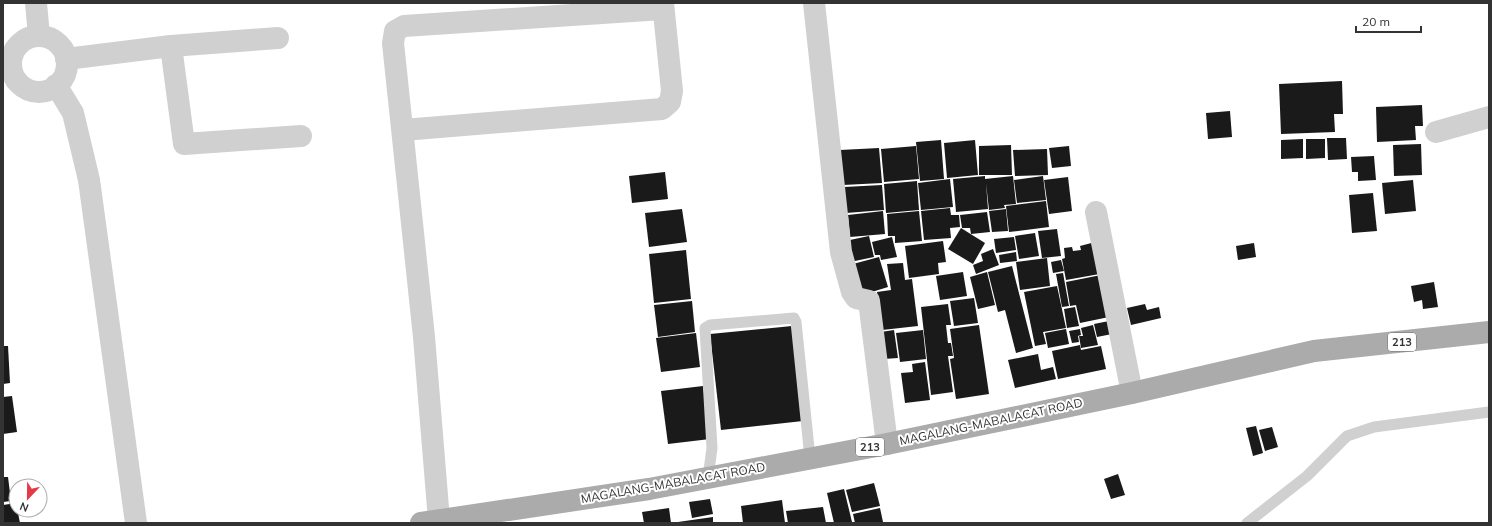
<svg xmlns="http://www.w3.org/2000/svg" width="1492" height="526" font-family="Mulish,sans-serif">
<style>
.building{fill:#1a1a1a}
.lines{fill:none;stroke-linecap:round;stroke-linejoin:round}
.service{stroke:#d0d0d0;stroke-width:11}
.minor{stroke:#d0d0d0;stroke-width:22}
.primary{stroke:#ababab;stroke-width:22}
.labels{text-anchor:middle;stroke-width:4;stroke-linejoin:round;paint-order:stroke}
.shield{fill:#fff;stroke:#707070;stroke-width:1}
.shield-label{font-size:11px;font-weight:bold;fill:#333}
.street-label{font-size:12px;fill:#333;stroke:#fff}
</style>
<rect width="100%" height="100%" fill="#fff"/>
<g class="building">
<path d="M1342 81 1343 114H1334L1335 132 1281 134 1279 84Z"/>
<path d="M1422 105 1423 126H1415L1416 140 1377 142 1376 107Z"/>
<path d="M1230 111 1232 137 1208 139 1206 113Z"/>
<path d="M1327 138H1346L1347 159 1328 160Z"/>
<path d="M1303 139V158L1281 159V140Z"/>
<path d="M1306 139H1325V158L1306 159Z"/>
<path d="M941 140 944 179 920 181 916 142Z"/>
<path d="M975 140 978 175 947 178 944 143Z"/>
<path d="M1421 144 1422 175 1394 176 1393 145Z"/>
<path d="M1011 145 1012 175H979V146Z"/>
<path d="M916 146 919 179 884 182 881 149Z"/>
<path d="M1069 146 1071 166 1052 168 1049 148Z"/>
<path d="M879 148 882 183 843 185 840 150Z"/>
<path d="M1047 149 1048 175 1015 176 1013 150Z"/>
<path d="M1374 156 1376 180 1358 181V172H1352L1351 157Z"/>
<path d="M665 172 668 199 632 203 629 176Z"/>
<path d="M985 176V179L1013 176 1016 204 1004 205 1005 208 989 210 986 183 988 209 956 212 953 179Z"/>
<path d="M1043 176 1046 200 1017 203 1014 180Z"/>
<path d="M1068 177 1072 211 1049 214 1044 180Z"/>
<path d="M950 179 953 207 921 210 918 183Z"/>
<path d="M1413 180 1416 211 1385 214 1382 183Z"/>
<path d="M917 181 919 210 886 213 884 184Z"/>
<path d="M882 185 884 210 846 213 844 187Z"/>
<path d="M1373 193 1377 231 1352 233 1349 195Z"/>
<path d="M1046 201 1049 227 1009 232 1006 206Z"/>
<path d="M950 208 951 215H959L960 227 950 228 951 238 924 240 921 211Z"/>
<path d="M682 209 687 242 649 247 645 213Z"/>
<path d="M1006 209 1008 231 992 232 989 211Z"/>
<path d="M883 211 885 234 850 237 848 215Z"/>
<path d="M919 211 922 241 895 243V236H888L887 214Z"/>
<path d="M987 212 990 232 971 234 970 228H962L960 215Z"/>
<path d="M961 228 985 243 973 264 948 249Z"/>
<path d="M1057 229 1061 256 1042 258 1038 231Z"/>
<path d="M1035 233 1039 256 1019 259 1015 236Z"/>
<path d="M869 236 874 257 850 262 845 241Z"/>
<path d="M892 237 897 257 881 260 880 255H875L872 242Z"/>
<path d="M1014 237 1016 250 996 253 994 239Z"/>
<path d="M943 241 946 262 938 263 939 274 909 278 905 246Z"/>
<path d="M1099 241 1105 273 1066 280 1062 259 1065 258 1064 248 1072 247 1073 251 1081 250 1080 246Z"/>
<path d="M1254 243 1256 257 1238 260 1236 246Z"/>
<path d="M993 249 999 265 976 274 973 265 983 261 981 254Z"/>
<path d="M686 250 691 299 654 303 649 254Z"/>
<path d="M1016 252 1017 261 1000 263 999 255Z"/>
<path d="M879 257 888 287 862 295 853 264Z"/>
<path d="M1047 258 1050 286 1020 290 1016 262Z"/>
<path d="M1061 260 1064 271 1053 273 1051 262Z"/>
<path d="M903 263 905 280 912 279 918 326 882 330 877 292 891 290 887 264Z"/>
<path d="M1012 266 1033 348 1016 353 1005 310 998 312 988 272Z"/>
<path d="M963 272 967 296 940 300 936 276Z"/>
<path d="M987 272 995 305 978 309 970 277Z"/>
<path d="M1063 273 1069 306 1062 307 1056 274Z"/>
<path d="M1101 275 1109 317 1080 323 1076 305 1070 306 1066 282Z"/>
<path d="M1434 282 1438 307 1423 309 1422 300 1414 302 1411 286Z"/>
<path d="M1057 286 1066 328 1043 332 1046 344 1035 346 1024 292Z"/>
<path d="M974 298 978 323 954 326 950 301Z"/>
<path d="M692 301 695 332 658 337 654 305Z"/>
<path d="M948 304 951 325H946L948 343H951L953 356H948L953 392 931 395 921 307Z"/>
<path d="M1145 304 1147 310 1159 307 1161 318 1131 325 1127 308Z"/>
<path d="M1075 307 1079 326 1067 328 1064 309Z"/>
<path d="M1109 321 1112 334 1097 337 1094 324Z"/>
<path d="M979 325 989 394 956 399 950 359 954 358 950 329Z"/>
<path d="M1093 325 1098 345 1081 348 1079 336H1083L1081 328Z"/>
<path d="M792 326 803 421 721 430 710 334Z"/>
<path d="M1066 329 1069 344 1048 348 1045 333Z"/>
<path d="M1080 329 1081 335 1078 336 1079 342 1072 343 1069 331Z"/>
<path d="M894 330 898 358 884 359 881 332Z"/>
<path d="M923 330 926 359 900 362 896 333Z"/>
<path d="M696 333 700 367 661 372 656 338Z"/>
<path d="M1080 345 1081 350 1101 346 1106 369 1058 379 1052 351Z"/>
<path d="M3 346H8L10 383 3 384Z"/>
<path d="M1038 354 1041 370 1053 367 1056 379 1015 388 1008 360Z"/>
<path d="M925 362 930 400 905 403 901 373 913 372 912 364Z"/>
<path d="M703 386 710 439 668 444 661 391Z"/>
<path d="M12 396 17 432 3 434V397Z"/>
<path d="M1256 426 1263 453 1253 456 1246 428Z"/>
<path d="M1272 427 1278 447 1265 451 1259 430Z"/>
<path d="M1118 474 1125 495 1111 499 1104 479Z"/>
<path d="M3 477H8L11 501 3 502Z"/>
<path d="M874 483 880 506 852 512 846 490Z"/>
<path d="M844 489 852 522 834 523 827 493Z"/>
<path d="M710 499 713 514 692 518 689 502Z"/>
<path d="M782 500 785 523H743L741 506Z"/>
<path d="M16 503 20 523H3V505Z"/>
<path d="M823 507 826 523H788L786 511Z"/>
<path d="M669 508 671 523H644L642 512Z"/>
<path d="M880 508 883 522 855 523 853 514Z"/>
<path d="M713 517V523H678V522Z"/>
</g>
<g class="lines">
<g class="service">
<path d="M708 478 712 448 705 328 710 325 794 318 796 322 810 458"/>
<path d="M1247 523 1307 476 1347 436 1374 427 1489 412"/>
</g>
<g class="minor">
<path d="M36 3 39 36"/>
<path d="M814 3 841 252 852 292 856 298 869 301 887 444"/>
<circle cx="39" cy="64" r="28"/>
<path d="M171 46 184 144 301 136"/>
<path d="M66 59 171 46 278 38"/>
<path d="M56 85 73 113 89 180 136 523"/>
<path d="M403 130 662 109 670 102 672 91 663 3"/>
<path d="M1436 132 1489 117"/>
<path d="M1096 212 1132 393"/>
<path d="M439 520 424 337 393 43 395 31 404 26 663 9"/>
</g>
<path class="primary" d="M421 523 649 489 887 444 1132 393 1314 351 1489 332"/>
</g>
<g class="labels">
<g class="shield">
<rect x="1388" y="333" width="28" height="18" rx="3"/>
<rect x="856" y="438" width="28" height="18" rx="3"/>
</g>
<g class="shield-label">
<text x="1402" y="346">213</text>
<text x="870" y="451">213</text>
</g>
<g class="street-label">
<text transform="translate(991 422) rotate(-12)" y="4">MAGALANG-MABALACAT ROAD</text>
<text transform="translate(673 483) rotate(-10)" y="4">MAGALANG-MABALACAT ROAD</text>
</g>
</g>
<rect width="1492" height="526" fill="none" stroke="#333333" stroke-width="8"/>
<g transform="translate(28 498) rotate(202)"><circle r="19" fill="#ffffff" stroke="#adadad"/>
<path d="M0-3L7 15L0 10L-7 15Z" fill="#e63946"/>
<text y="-6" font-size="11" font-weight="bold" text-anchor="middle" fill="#333333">N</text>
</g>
<path d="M1356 26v6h65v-6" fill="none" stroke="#333333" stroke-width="2"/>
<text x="1362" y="26" font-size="12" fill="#333333" stroke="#ffffff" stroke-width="3" paint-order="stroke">20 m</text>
</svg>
